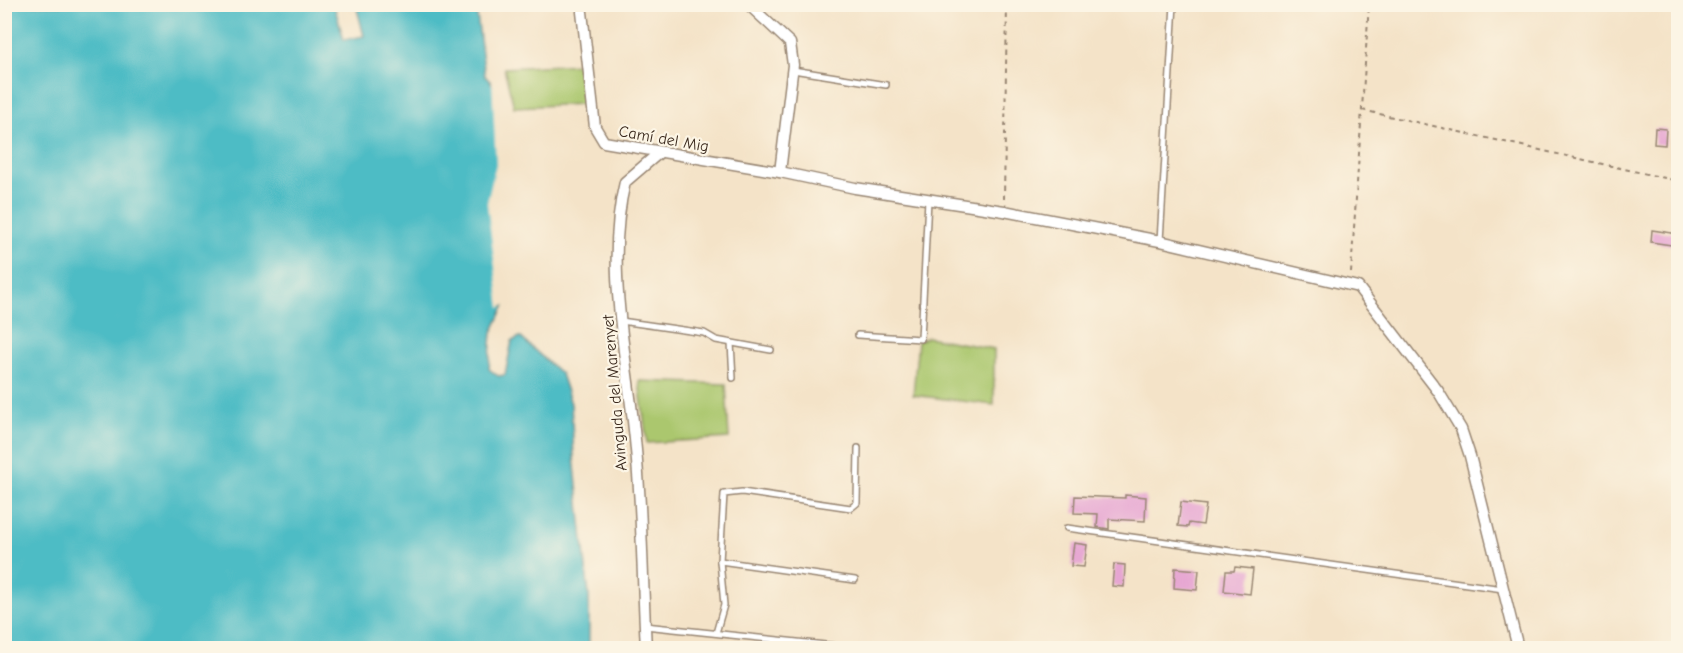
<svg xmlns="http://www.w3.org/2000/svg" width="1683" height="653" font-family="'Comic Neue',sans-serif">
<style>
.green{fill:#abc76e;stroke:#737846;stroke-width:1.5}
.water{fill:#4ebcc5;stroke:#447372;stroke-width:1.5}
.pier{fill:#f4e3c8}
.building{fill:#e6a5d2}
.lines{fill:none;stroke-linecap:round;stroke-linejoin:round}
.service-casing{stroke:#988673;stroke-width:8}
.minor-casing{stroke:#988673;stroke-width:13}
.path{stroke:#988673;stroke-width:2;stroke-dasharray:4.5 4.5;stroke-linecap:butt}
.service{stroke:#fff;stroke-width:5}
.minor{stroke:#fff;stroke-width:10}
.labels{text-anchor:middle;stroke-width:4.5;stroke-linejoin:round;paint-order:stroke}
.street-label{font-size:16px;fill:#3b2a1e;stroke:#fcf5e5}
</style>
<rect width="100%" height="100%" fill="#fcf5e5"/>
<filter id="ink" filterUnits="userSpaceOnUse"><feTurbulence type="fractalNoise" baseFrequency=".0167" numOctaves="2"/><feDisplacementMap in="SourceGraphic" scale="12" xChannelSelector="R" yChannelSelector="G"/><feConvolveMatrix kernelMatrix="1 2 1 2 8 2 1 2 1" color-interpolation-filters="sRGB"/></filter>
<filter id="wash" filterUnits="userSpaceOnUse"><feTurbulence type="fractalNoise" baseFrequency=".008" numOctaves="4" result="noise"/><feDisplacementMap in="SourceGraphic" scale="24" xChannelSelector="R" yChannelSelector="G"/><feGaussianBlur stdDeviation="1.35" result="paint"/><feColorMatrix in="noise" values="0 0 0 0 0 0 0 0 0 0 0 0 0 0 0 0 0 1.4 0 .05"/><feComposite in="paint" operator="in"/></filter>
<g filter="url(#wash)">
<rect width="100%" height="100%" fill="#f4e3c8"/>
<g class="green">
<path d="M580 64 583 104 514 107 504 68Z"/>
<path d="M927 337 994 349V405L913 395 918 341Z"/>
<path d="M639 381 726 384 729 438 647 443Z"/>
</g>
<path class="water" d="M472 4 476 8 485 76 501 93 507 169 492 203 506 303 492 333 489 369 498 376 505 375 512 341 520 337 561 374 571 404 574 457 589 596V648H5L4 5H334L344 40 364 36 356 5Z"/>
<path class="pier" d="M492 79 503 91 508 151V174L495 204 509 303 500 308 487 203 496 164Z"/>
<g id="blocks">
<g class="building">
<path d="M1655 128 1666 129 1665 145 1654 144Z"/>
<path d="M1652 230 1678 234V246L1651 242Z"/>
<path d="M1125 495 1146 497 1145 521 1109 519V529L1097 527 1098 514 1074 513 1075 496 1125 498Z"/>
<path d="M1181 502 1206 505 1203 525 1189 523 1188 527 1178 526Z"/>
<path d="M1074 543 1087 545 1084 567 1071 566Z"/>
<path d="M1114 564 1125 565 1124 587 1112 586Z"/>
<path d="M1235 567 1253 569 1250 594 1224 591 1226 571H1234Z"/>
<path d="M1175 568 1199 570 1197 590 1174 588Z"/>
</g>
</g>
</g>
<g filter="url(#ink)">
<use href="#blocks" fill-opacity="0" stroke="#988673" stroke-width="1.5"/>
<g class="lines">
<defs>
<g id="service">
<path d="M793 70 886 85"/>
<path d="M1160 241 1174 4"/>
<path d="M621 321 704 333 716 340 771 350"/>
<path d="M858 335 921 339 928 200"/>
<path d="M731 343 733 378"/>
<path d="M1067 528 1503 589"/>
<path d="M720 561 855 580"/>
<path d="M645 626 854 648"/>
<path d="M716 633 724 605 720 561 724 494 742 492 851 508 857 503 858 448"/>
</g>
<g id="minor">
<path d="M748 4 790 43 793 65 780 172"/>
<path d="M582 12 595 127 604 142 780 172 855 188 1004 211 1160 241 1358 287 1438 391 1461 429 1470 456 1518 648"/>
<path d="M646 648C642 573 642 496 633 421 624 344 606 258 625 182L660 152"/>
</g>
</defs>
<use href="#service" class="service-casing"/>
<use href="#minor" class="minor-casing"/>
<g class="path">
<path d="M1362 110 1678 181"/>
<path d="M1004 199 1007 4"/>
<path d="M1351 273 1369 4"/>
</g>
<use href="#service" class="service"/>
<use href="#minor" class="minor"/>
</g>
</g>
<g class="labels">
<g class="street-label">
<text transform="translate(664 138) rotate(10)" y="6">Camí del Mig</text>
<text transform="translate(614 393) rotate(-95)" y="6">Avinguda del Marenyet</text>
</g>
</g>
<rect width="1683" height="653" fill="none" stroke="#fcf5e5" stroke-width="24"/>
</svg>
